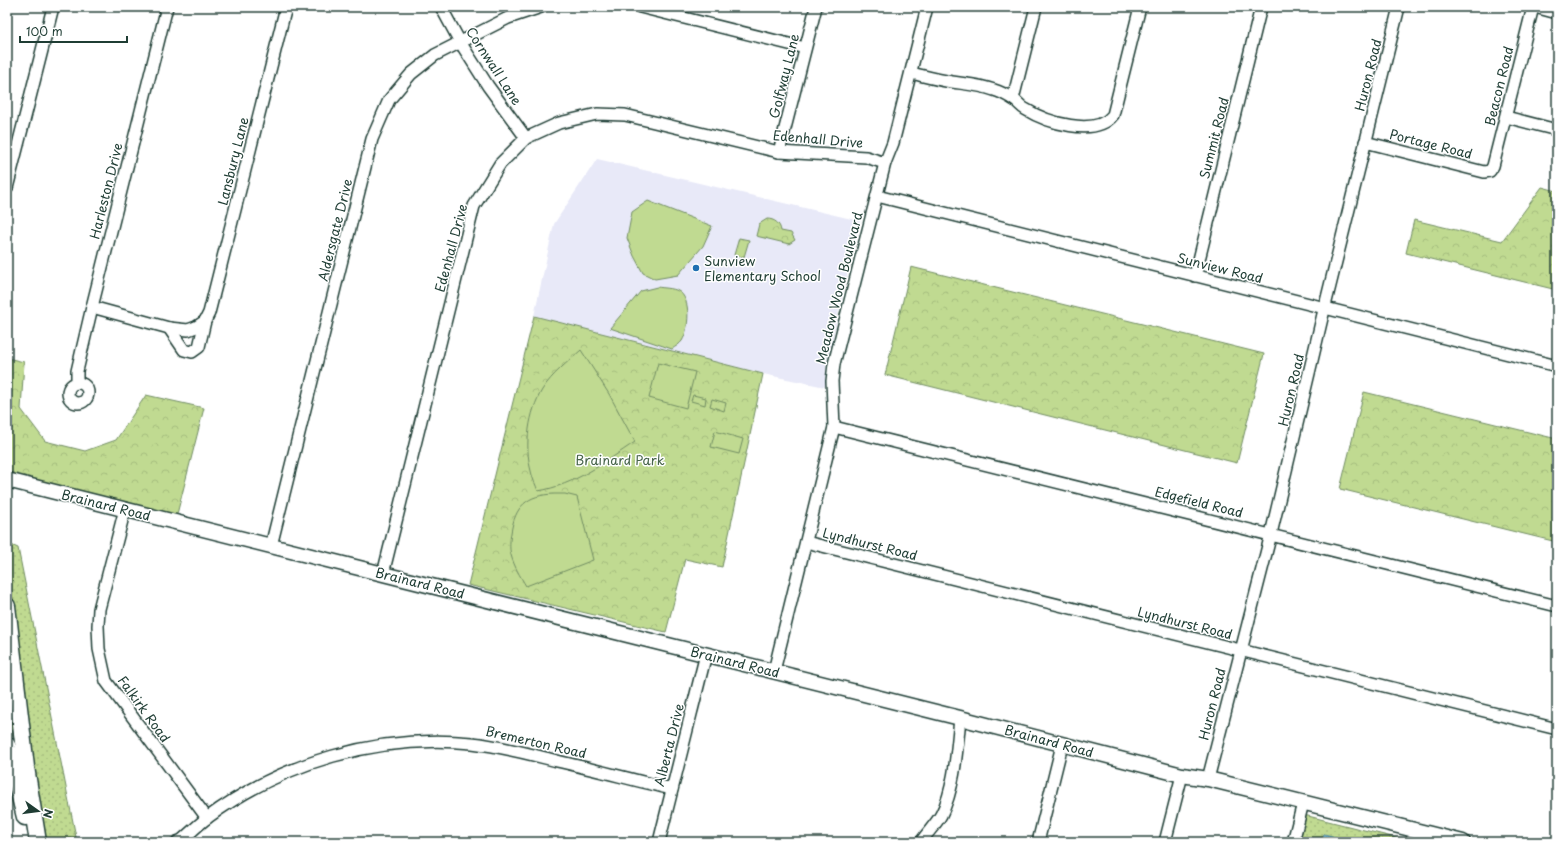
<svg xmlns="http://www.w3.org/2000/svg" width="1564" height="849" font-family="'Playpen Sans',sans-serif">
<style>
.built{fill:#e8e9f8}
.grass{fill:url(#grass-dots);stroke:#708c62}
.forest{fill:url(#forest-crowns);stroke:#708c62}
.pitch{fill:#c0da91;stroke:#708c62}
.water{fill:url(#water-waves);stroke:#588d9b}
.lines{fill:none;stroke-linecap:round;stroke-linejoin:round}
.minor-casing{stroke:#1f3d34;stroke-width:14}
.major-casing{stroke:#1f3d34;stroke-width:17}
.highway-casing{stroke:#1f3d34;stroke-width:19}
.minor{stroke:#fff;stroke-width:11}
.major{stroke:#fff;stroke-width:14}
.highway{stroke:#fff;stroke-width:16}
.poi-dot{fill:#1f6fb2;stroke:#fff;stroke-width:1.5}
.labels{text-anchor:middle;stroke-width:3;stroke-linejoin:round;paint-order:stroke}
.street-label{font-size:13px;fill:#1f3d34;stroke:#fff}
.poi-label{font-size:13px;fill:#1f3d34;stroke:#fff;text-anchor:start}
.park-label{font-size:13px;fill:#47644b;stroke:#fff}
</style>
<defs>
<pattern id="grass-dots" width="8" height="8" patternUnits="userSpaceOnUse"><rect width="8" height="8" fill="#c0da91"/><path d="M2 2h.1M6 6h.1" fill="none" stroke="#a5bc7e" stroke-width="1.8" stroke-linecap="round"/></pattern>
<pattern id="forest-crowns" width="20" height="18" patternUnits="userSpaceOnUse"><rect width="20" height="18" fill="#c0da91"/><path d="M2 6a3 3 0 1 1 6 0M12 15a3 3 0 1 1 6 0" fill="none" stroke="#a5bc7e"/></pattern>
<pattern id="water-waves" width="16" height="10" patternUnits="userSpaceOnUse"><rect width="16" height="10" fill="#7ec2df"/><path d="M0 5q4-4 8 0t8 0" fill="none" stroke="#679fb6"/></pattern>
</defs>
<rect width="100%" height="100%" fill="#fff"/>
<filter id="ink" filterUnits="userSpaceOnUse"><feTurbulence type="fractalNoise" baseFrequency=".025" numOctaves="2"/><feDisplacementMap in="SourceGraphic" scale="8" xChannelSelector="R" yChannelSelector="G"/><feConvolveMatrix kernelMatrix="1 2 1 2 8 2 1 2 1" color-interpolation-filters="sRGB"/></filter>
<g filter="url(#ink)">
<path class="built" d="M597 159 860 221 826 365 825 387 763 374 534 316 554 224Z"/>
<g class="grass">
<path d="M7 526 9 544 18 548 77 842H44L7 561Z"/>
<path d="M7 641 16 748 7 713Z"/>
<path d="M1300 814 1412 842H1354L1324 834 1322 842H1293Z"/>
</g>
<g class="forest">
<path d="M1542 187 1557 191V290L1406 253 1414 220 1502 241Z"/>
<path d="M767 219C774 219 780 223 781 231L791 233 795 240 789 244 756 236 759 224Z"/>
<path d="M739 238 749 240 744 257 734 255Z"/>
<path d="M911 267 1264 354 1237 463 885 375Z"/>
<path d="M534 316 763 374 722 567 685 559 666 632 468 585Z"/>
<path d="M7 358 24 362 21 409 45 441 85 451 116 440 146 395 204 408 175 522 7 480Z"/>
<path d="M1364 392 1557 439V542L1340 489Z"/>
</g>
<g class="pitch">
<path d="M648 201 712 226 703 246 678 275 655 279 643 273 634 256 627 238 632 212Z"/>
<path d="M657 287C663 288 673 288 678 291 692 298 689 330 682 341 680 344 675 347 672 349L610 328 641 291Z"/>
<path d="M581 350 609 394 635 442C605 462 575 485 538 491 536 485 532 478 531 471 524 445 529 412 542 390 552 374 568 362 581 350Z"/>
<path d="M658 363 695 372 686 408 649 398Z"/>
<path d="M693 395 706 398 705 405 691 401Z"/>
<path d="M712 399 726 403 724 411 710 406Z"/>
<path d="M715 431 743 439 739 454 711 447Z"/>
<path d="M554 494H565L577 497 593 560 526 586C520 576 514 566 511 555 509 548 510 539 511 533 515 506 527 495 554 494Z"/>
</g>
<path class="water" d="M1324 834 1354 842H1322Z"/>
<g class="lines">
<defs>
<g id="minor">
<path d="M441 7 460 42 488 86 526 138"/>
<path d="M640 7 805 48"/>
<path d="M1535 7 1557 13"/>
<path d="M911 73C924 76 938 80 952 82 966 84 981 85 994 90 1001 92 1008 96 1013 99 1018 102 1021 107 1025 109 1046 122 1095 138 1113 115L1140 7"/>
<path d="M1013 99 1036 7"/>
<path d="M1506 117 1557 130"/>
<path d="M1365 142 1484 172 1490 171 1493 166 1533 7"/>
<path d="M779 152 816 7"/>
<path d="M7 188 53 7"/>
<path d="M877 196 1557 366"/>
<path d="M1195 276 1261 7"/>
<path d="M92 307 169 328 188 330 196 327 205 321 209 313 286 7"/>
<path d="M169 328 184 350 192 352 199 347 205 321"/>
<circle cx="78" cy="393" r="10"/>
<path d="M77 383V371L92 307 167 7"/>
<path d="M834 427 1557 606"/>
<path d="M125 509 99 609 98 626 99 649 106 681 207 818"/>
<path d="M806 542 1557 729"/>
<path d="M271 546 372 139 389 100 411 74 435 55 508 18 541 7"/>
<path d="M383 574 474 206 500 164 526 138 559 123 597 114 625 115 779 152 866 157 885 163"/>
<path d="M774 671 834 427 832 381 834 364 885 163 893 143 927 7"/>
<path d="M1208 779 1271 534 1323 314 1399 7"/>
<path d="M177 842 182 840C190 833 198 825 207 818 282 762 379 734 472 743 501 746 529 754 557 761 596 770 634 780 672 789"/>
<path d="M659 842 706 654"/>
<path d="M921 842C927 833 936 824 941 815 955 788 957 748 960 718"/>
<path d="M1038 842 1062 745"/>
<path d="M1165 842 1182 775"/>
<path d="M1293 842 1303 803"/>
</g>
<path id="major" d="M7 480 960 718 1182 775 1208 779 1463 842"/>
<g id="highway">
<path d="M7 606 26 767 38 842"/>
<path d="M7 745 25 817"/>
</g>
</defs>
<use href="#minor" class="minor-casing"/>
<use href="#major" class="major-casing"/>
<use href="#highway" class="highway-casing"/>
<use href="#minor" class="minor"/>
<use href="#major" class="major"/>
<use href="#highway" class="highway"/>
</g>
</g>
<circle class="poi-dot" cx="696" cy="268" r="4"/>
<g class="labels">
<g class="street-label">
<text transform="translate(494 66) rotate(57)" y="5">Cornwall Lane</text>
<text transform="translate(1368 75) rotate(-76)" y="5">Huron Road</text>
<text transform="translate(784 76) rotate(-76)" y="5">Golfway Lane</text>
<text transform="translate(1499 86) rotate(-76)" y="5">Beacon Road</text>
<text transform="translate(1214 138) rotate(-76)" y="5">Summit Road</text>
<text transform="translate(818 139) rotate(5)" y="5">Edenhall Drive</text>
<text transform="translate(1431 144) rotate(14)" y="5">Portage Road</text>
<text transform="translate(233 161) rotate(-76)" y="5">Lansbury Lane</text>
<text transform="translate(106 191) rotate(-76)" y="5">Harleston Drive</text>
<text transform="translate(335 230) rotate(-76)" y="5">Aldersgate Drive</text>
<text transform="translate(451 248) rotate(-75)" y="5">Edenhall Drive</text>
<text transform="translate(1220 268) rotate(14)" y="5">Sunview Road</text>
<text transform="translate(839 288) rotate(-76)" y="5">Meadow Wood Boulevard</text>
<text transform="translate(1291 390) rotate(-77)" y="5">Huron Road</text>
<text transform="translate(1199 502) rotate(14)" y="5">Edgefield Road</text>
<text transform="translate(106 505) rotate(14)" y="5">Brainard Road</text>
<text transform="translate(870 544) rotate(14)" y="5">Lyndhurst Road</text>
<text transform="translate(420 583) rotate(14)" y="5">Brainard Road</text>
<text transform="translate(1185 623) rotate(14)" y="5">Lyndhurst Road</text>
<text transform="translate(735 662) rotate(14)" y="5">Brainard Road</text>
<text transform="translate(1212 704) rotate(-76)" y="5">Huron Road</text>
<text transform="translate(144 709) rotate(54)" y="5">Falkirk Road</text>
<text transform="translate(1049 741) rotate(15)" y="5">Brainard Road</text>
<text transform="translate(536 742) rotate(13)" y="5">Bremerton Road</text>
<text transform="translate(669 745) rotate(-76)" y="5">Alberta Drive</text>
</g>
<g class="poi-label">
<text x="704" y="266">Sunview<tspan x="704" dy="15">Elementary School</tspan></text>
</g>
<g class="park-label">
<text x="620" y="465">Brainard Park</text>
</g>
</g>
<rect width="1564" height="849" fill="none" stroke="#fff" stroke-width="24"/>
<rect x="12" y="12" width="1540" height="825" fill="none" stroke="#1f3d34" stroke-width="1.5" filter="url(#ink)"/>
<g transform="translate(38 811) rotate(104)" stroke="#ffffff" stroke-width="3" paint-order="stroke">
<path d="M0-3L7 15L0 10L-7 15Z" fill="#1f3d34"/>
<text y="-6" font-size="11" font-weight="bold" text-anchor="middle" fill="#1f3d34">N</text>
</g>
<path d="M20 36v6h107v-6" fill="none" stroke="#1f3d34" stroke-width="2"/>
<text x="26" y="36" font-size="12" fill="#1f3d34" stroke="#ffffff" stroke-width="3" paint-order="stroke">100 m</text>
</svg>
